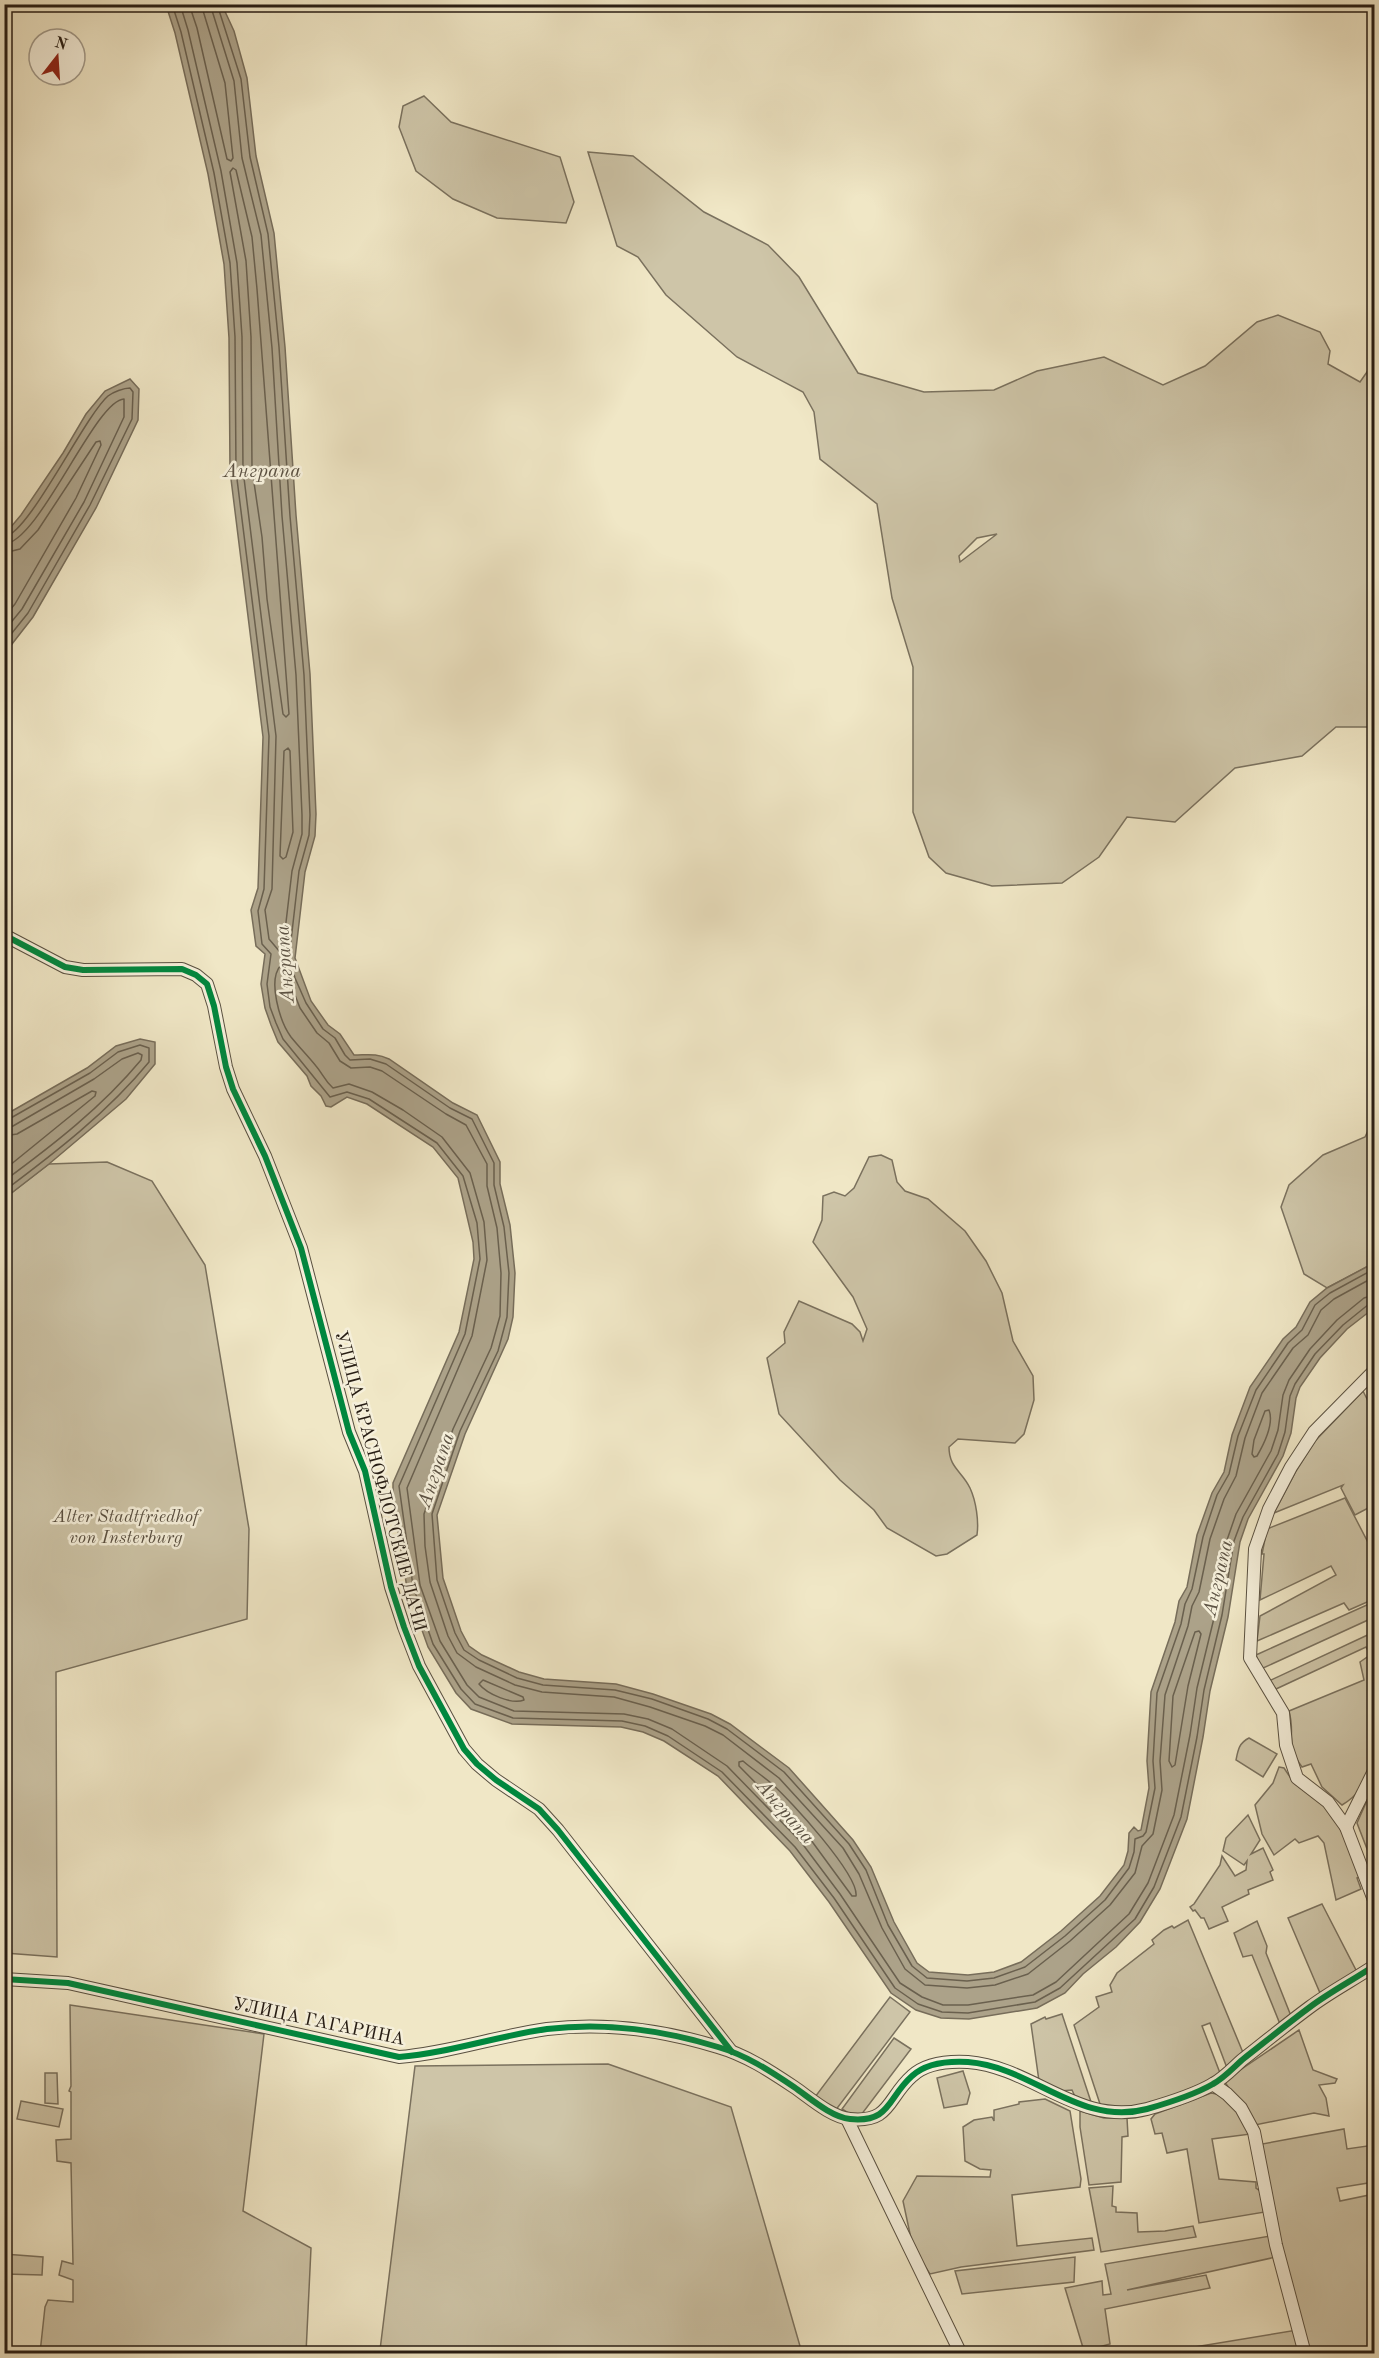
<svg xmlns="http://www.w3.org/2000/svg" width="1379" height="2358" font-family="'Old Standard TT',serif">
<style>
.green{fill:#cec5a8;stroke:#7a715e;stroke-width:1.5;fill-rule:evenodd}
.water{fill:#aca289;stroke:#776d5a;stroke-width:1.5}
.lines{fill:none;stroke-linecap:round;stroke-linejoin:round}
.shore{stroke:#6a604e;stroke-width:1.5}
.minor-casing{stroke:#595040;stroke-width:14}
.minor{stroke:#f5efda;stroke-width:12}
.cycleway-casing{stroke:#f5efda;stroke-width:10}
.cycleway{stroke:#00873e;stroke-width:6}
.labels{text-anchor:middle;stroke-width:5;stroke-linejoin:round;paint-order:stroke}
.street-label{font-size:18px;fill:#271d14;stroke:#f5efda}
.park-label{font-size:18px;font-style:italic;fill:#594f40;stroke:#f5efda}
.water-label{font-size:20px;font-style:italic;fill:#5c5243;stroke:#f5efda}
</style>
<rect width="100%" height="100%" fill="#f0e7c6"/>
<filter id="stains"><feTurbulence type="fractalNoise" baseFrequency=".00333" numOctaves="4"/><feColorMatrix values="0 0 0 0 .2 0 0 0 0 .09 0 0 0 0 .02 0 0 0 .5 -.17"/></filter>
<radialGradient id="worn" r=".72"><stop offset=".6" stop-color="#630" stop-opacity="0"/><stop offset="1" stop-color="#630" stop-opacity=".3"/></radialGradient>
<g class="green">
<path d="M424 96 451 122 560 157 574 202 566 223 497 218 453 199 416 171 399 127 403 106Z"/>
<path d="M588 152 633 156 704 212 768 245 799 277 858 373 924 392 994 390 1037 371 1104 357 1163 385 1205 366 1257 322 1278 315 1320 332 1330 351 1328 364 1360 382 1374 362V727H1336L1302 756 1235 768 1175 822 1127 817 1099 857 1062 883 992 886 946 873 929 857 913 812V667L892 598 877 504 820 459 814 412 803 392 737 357 666 295 638 257 617 246ZM997 534 960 562 959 556 977 538Z"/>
<path d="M1374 1118V1263L1327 1288 1304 1274 1281 1207 1289 1185 1323 1155 1365 1137Z"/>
<path d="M881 1155 892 1160 897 1182 905 1191 928 1199 965 1231 986 1261 1002 1293 1013 1341 1033 1376 1034 1400 1024 1434 1015 1443 958 1439 949 1447C949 1468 962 1471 970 1488 976 1501 979 1521 977 1535L947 1554 936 1556 887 1528 874 1510 840 1480 779 1414 767 1358 785 1343 784 1332 799 1301 852 1324 860 1332 863 1341 867 1329 853 1297 813 1242 822 1220 823 1196 834 1192 845 1196 854 1188 869 1157Z"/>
<path d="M107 1162 152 1181 205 1265 249 1529 247 1619 56 1672 57 1957 5 1953V1198L49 1164Z"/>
<path d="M1363 1391 1374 1413V1505L1355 1515 1341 1488 1343 1485 1274 1513 1296 1471 1315 1441Z"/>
<path d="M1345 1498 1374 1554V1599L1349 1610 1344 1603 1257 1641 1260 1616 1336 1575 1331 1566 1260 1600 1264 1554H1262L1267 1529Z"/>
<path d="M1369 1604 1374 1615 1368 1620 1261 1669 1256 1655Z"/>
<path d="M1374 1632V1764C1367 1781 1359 1795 1342 1805L1322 1787 1311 1764 1302 1767C1284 1742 1296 1736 1289 1711L1364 1680 1360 1662 1370 1655 1366 1647 1276 1689 1269 1681Z"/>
<path d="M1249 1738 1277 1754 1263 1777 1236 1760C1238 1750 1239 1743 1249 1738Z"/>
<path d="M1279 1767 1284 1768 1294 1783 1339 1817 1364 1875 1357 1878 1361 1889 1336 1900 1324 1843 1318 1836 1299 1843 1295 1839 1274 1855 1262 1834 1255 1805 1273 1783Z"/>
<path d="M1373 1787 1374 1788V1867L1357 1823Z"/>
<path d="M1248 1815 1260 1840 1251 1854 1263 1848 1273 1870 1270 1872 1273 1880 1248 1890 1249 1894 1222 1907 1228 1921 1209 1929 1204 1918H1201L1195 1910 1193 1911 1190 1907 1194 1904 1220 1865 1222 1856 1235 1876 1246 1870 1247 1861 1244 1865 1223 1851 1226 1838Z"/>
<path d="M1322 1904 1358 1974 1320 1993 1288 1918Z"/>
<path d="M1188 1920 1244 2055 1227 2068 1210 2023 1202 2026 1220 2073 1209 2081 1140 2109 1101 2107 1074 2025 1099 2007 1096 1997 1112 1992 1110 1985 1117 1973 1154 1944 1152 1940 1164 1930 1172 1926 1174 1928Z"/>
<path d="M1257 1921 1267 1946 1266 1953 1291 2016 1280 2024 1252 1955 1243 1957 1234 1933Z"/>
<path d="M890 1997 910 2012 835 2111 815 2097Z"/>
<path d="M70 2005 264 2034 243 2211 311 2248 306 2353H40L45 2307 48 2300 73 2302V2280L59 2275 62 2261 73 2264 71 2163 57 2161 56 2140 71 2139V2092L69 2091 71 2086Z"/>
<path d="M1062 2014 1093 2108 1077 2101 1072 2090 1060 2091 1039 2081 1031 2024 1045 2017 1046 2019Z"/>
<path d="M1299 2030 1313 2070 1337 2079 1335 2083 1319 2085 1326 2098 1329 2116 1314 2113 1255 2125 1224 2081Z"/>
<path d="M894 2038 911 2049 858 2119 842 2109Z"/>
<path d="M608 2064 731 2107 802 2353H350L380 2350 415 2066Z"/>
<path d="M963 2071 970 2093 967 2104 944 2108 937 2078Z"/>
<path d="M45 2073H57L58 2104 45 2103Z"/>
<path d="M1211 2093C1232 2095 1241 2118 1251 2134L1212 2139 1219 2179 1256 2182V2188L1260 2191 1265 2212 1199 2223 1187 2149 1167 2153 1162 2133 1155 2134 1151 2119 1155 2114Z"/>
<path d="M1045 2099 1070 2111 1081 2179 1080 2187 1012 2195 1017 2246 1092 2238 1094 2250 961 2267 930 2274 913 2248 903 2201 917 2176 990 2177 991 2170 980 2169 965 2161 963 2127 974 2120 992 2117 994 2121V2110L1019 2104V2102Z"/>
<path d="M21 2101 63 2109 59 2127 17 2119Z"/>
<path d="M1080 2111 1104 2118H1127L1128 2136 1122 2137 1121 2182 1089 2185 1080 2127Z"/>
<path d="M1344 2129 1347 2149 1374 2145V2182L1337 2188 1340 2201 1374 2194V2353H1310L1282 2252 1262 2144Z"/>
<path d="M1113 2186 1112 2206 1116 2207V2212L1137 2213 1138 2232 1165 2231 1193 2226 1196 2237 1101 2252 1089 2188Z"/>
<path d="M1270 2236 1276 2257 1127 2290 1206 2275 1210 2288 1105 2309 1110 2344 1084 2351 1065 2288 1102 2281 1103 2295 1111 2294 1105 2264Z"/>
<path d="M4 2254 43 2257 42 2275 5 2274Z"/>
<path d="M1075 2257 1074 2282 962 2294 955 2271Z"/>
<path d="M1297 2330 1300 2347 1252 2353 1152 2354Z"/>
</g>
<g class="water">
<path d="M166 5H222L234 31 247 78 256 156 274 233 285 347 296 515 310 674 316 814 315 836 305 872 295 958 311 1001 328 1025 340 1034 354 1055C368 1055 376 1053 389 1059L453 1103 477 1115 500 1162V1184L510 1225 515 1273 513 1317 508 1339 465 1434 437 1515 443 1578 461 1631 469 1646 482 1655 519 1672 544 1679 616 1684 653 1694 711 1714 730 1724 789 1768 853 1840 871 1867 894 1922 917 1963 929 1972 968 1975 994 1972 1021 1962 1061 1931 1100 1896 1124 1865 1128 1851 1129 1833 1134 1827 1138 1831 1141 1830 1149 1788 1147 1761 1151 1692 1175 1622 1179 1601 1187 1587 1197 1535 1212 1493 1224 1472 1232 1435 1250 1387 1283 1339 1296 1327 1310 1302 1327 1288 1374 1263V1308L1347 1329 1320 1358 1300 1387 1296 1398 1291 1433 1283 1456 1248 1519 1240 1542 1228 1617 1210 1691 1203 1737 1187 1819 1160 1889 1140 1922 1116 1947 1083 1974 1065 1993 1037 2008 969 2019 941 2018 916 2010 891 1993 829 1902 790 1851 718 1776 664 1741 643 1732 621 1727 512 1724 471 1709 456 1693 428 1647 407 1588 393 1499V1483L459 1332 474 1259 473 1242 458 1178 433 1147 367 1104 347 1097 331 1107 326 1106 321 1096 311 1086 307 1076 278 1042 271 1025 265 1008 261 984 265 954 256 946 251 910 258 888 263 737 230 471 229 338 224 264 208 174 175 33Z"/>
<path d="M130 379 139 389 138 420 96 508 33 617 5 653V534L21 515 63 453 86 414 105 391Z"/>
<path d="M140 1039 155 1042V1064L126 1099 49 1164 5 1198V1115L87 1068 116 1046Z"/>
</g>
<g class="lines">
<g class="shore">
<path d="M172 4 181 32 214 173 230 263 235 337 236 471 269 736 264 889 258 911 262 944 271 954 267 984 270 1007 276 1023 283 1039 330 1097 347 1092 369 1099 437 1143 463 1176 477 1223 480 1259 465 1334 399 1486 413 1586 433 1644 461 1689 475 1704 513 1718 622 1721 645 1726 668 1736 722 1772 795 1847 834 1898 895 1988 918 2004 942 2012 968 2013 1035 2002 1060 1988 1135 1919 1154 1887 1181 1817 1197 1737 1204 1690 1222 1615 1234 1541 1243 1517 1278 1454 1285 1432 1290 1396 1295 1384 1315 1354 1343 1325 1369 1304 1374 1303"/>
<path d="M180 4 188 30 221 171 237 263 242 337 243 470 276 736 272 889 265 910 269 939 280 952 283 948 292 871 302 834V815L296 675 282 516 272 348 261 235 242 158 234 81 210 4"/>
<path d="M189 4 197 28 227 159 231 161 233 158 225 83 201 4"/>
<path d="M217 4 241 79 250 157 268 234 279 347 290 516 304 675 310 815 309 835 299 871 289 958 295 978 306 1003 323 1029 335 1038 345 1055 350 1060 370 1059 386 1064 450 1108 472 1119 494 1163V1185L504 1227 509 1273 507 1317 498 1351 460 1431 432 1514 437 1580 455 1633 464 1650 479 1660 517 1678 543 1685 615 1690 652 1699 708 1719 727 1729 784 1772 849 1844 866 1870 888 1925 912 1966 927 1978 967 1981 994 1978 1025 1967 1065 1936 1105 1900 1129 1868 1134 1852 1135 1839 1143 1836 1146 1832 1155 1788 1153 1761 1157 1693 1181 1624 1185 1604 1192 1589 1203 1537 1217 1495 1229 1474 1238 1436 1256 1390 1288 1343 1302 1330 1315 1305 1330 1293 1374 1269"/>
<path d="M233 168 236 170 252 237 257 289 289 714 286 717 283 714 267 599 262 537 252 469 251 337 246 261 230 172Z"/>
<path d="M4 537C29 534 84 417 108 396 113 392 124 388 130 388L133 392 132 419 90 505 28 613 4 643"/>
<path d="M4 544C39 543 95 400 124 399V417L84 502 22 609 4 631"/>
<path d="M4 553 20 549 38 530 96 442 100 441 101 445 76 498 15 604 4 617"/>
<path d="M288 748 290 751 293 832 286 857 283 859 280 856 284 751Z"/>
<path d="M4 1120 9 1119 90 1073 118 1052 140 1045 149 1048V1062C108 1112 56 1152 4 1191"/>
<path d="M4 1127 13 1126 94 1079 122 1059 138 1053 142 1055 141 1060C102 1107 53 1145 4 1181"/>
<path d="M4 1136 17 1134 92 1091 96 1092 95 1096 4 1170"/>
<path d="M1374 1277 1334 1299 1321 1310 1308 1335 1293 1348 1262 1393 1245 1438 1236 1476 1224 1499 1210 1539 1199 1592 1192 1606 1188 1626 1165 1695 1160 1761 1162 1790 1153 1834 1142 1846 1135 1873 1110 1905 1070 1941 1028 1974 995 1985 967 1988 925 1985 905 1969 882 1928 859 1874 843 1848 779 1778 723 1735 705 1726 650 1707 614 1697 542 1692 515 1685 476 1667 457 1653 448 1636 430 1582 425 1546 424 1514 453 1429 491 1348 500 1316 501 1273 497 1228 487 1186V1164L466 1125 446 1114 382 1071 370 1067 351 1068 340 1061 329 1043 317 1033 300 1008 284 967 281 965C267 980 280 1022 291 1037 299 1047 308 1056 316 1066 323 1074 324 1080 333 1088L349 1084 372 1092 403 1110 442 1137 470 1173 484 1222 487 1260 472 1336 407 1488 420 1585 440 1641 467 1685 479 1697 514 1711 624 1714 648 1719 672 1729 727 1766 801 1842 840 1894 900 1983 922 1997 943 2005H968L1033 1995 1056 1982 1129 1914 1148 1883 1174 1815 1190 1735 1197 1688 1215 1614 1227 1540 1236 1514 1271 1451 1278 1430 1283 1395 1289 1380 1310 1349 1337 1320 1364 1298 1374 1295"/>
<path d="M1269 1410C1274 1423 1264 1444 1257 1456L1254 1457 1252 1454 1254 1440 1265 1411Z"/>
<path d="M1199 1631 1201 1634 1188 1686 1175 1765 1172 1767 1169 1761 1173 1696 1195 1632Z"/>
<path d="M483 1680 523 1697 524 1700C512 1705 487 1694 479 1684Z"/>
<path d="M743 1761C752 1769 763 1776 772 1784 790 1800 859 1875 856 1896H852L808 1836 739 1766V1762Z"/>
</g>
<defs>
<g id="minor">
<path d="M4 935 65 967 83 970 182 969 196 975 207 984 214 1006 226 1067 233 1089 265 1156 301 1248 349 1432 365 1471 391 1587 404 1627 419 1666 464 1749 477 1764 496 1780 539 1809 558 1830 731 2051"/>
<path d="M1374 1371 1314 1432 1291 1467 1269 1509 1255 1549 1250 1658 1283 1713 1286 1745 1297 1778 1328 1802 1346 1827 1374 1900"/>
<path d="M1346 1827 1374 1771"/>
<path d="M4 1979 68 1983 399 2057C449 2053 497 2036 547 2029 605 2022 663 2030 718 2047 746 2055 770 2071 794 2087 810 2098 831 2117 850 2119 891 2123 887 2098 912 2076 926 2063 950 2061 968 2062 1033 2067 1079 2127 1147 2109 1168 2103 1194 2095 1213 2084 1224 2078 1233 2068 1242 2060 1265 2042 1287 2024 1310 2007 1330 1992 1353 1980 1374 1966"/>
<path d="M1213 2084 1227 2094 1241 2108 1254 2132 1276 2245 1305 2354"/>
<path d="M847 2119 961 2354"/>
</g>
</defs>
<use href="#minor" class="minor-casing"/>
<use href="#minor" class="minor"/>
<defs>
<g id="cycleway">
<path d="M4 935 65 967 83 970 182 969 196 975 207 984 214 1006 226 1067 233 1089 265 1156 301 1248 349 1432 365 1471 391 1587 404 1627 419 1666 464 1749 477 1764 496 1780 539 1809 558 1830 732 2052"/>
<path d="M4 1979 68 1983 399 2057C449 2053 497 2036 547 2029 605 2022 663 2030 718 2047 746 2055 770 2071 794 2087 810 2098 831 2117 850 2119 891 2123 887 2098 912 2076 926 2063 950 2061 968 2062 1033 2067 1079 2127 1147 2109 1168 2103 1194 2095 1213 2084 1224 2078 1233 2068 1242 2060 1265 2042 1287 2024 1310 2007 1330 1992 1353 1980 1374 1966"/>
</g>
</defs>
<use href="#cycleway" class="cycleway-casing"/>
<use href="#cycleway" class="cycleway"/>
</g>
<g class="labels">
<g class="street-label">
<text transform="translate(381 1481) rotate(75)" y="6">УЛИЦА КРАСНОФЛОТСКИЕ ДАЧИ</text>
<text transform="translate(319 2021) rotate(12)" y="6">УЛИЦА ГАГАРИНА</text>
</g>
<g class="park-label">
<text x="126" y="1522">Alter Stadtfriedhof<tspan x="126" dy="21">von Insterburg</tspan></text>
</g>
<g class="water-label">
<text x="262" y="477">Анграпа</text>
<text transform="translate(284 964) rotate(-94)" y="7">Анграпа</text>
<text transform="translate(435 1470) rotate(-71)" y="7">Анграпа</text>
<text transform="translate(1217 1578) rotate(-77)" y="7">Анграпа</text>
<text transform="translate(786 1811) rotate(49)" y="7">Анграпа</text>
</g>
</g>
<rect width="1379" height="2358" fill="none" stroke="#f0e7c6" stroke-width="24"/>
<rect x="6" y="6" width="1367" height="2346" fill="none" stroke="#271d14" stroke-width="3"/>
<rect x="12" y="12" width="1355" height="2334" fill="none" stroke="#271d14" stroke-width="1.5"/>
<g transform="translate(57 57) rotate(17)"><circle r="28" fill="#f5efda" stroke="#a39b8b" stroke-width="1.5"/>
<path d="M0-4.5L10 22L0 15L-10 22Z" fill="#8f2418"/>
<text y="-9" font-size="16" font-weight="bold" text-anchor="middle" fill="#271d14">N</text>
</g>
<rect width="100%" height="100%" filter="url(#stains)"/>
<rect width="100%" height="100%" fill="url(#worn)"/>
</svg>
